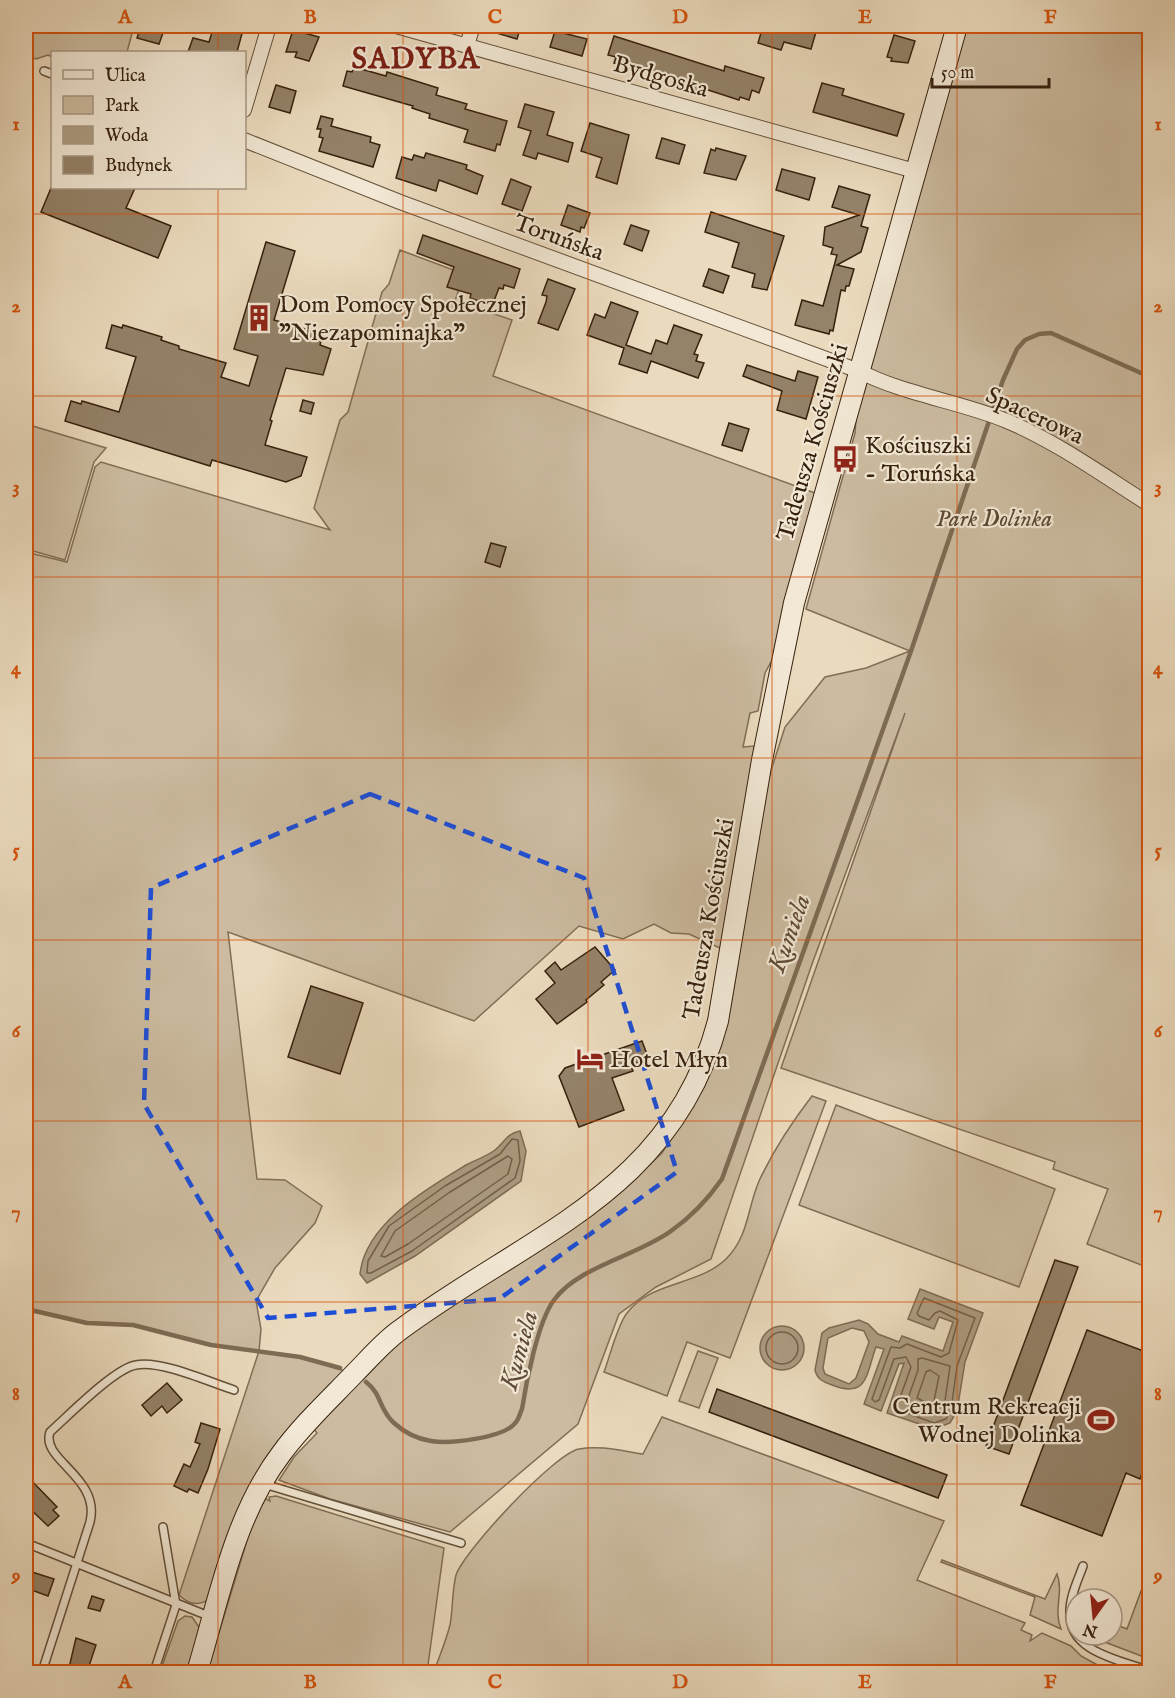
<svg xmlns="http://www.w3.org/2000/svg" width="1175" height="1698" font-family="'IM FELL English',serif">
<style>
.green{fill:#ccbba0;stroke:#816e56;stroke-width:1.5}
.water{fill:#ad9c82;stroke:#7d6b53;stroke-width:1.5;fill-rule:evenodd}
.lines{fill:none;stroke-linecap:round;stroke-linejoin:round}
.shore{stroke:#725e48;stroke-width:1.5}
.stream{stroke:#7d6b53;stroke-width:4.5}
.building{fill:#948269;stroke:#36210d;stroke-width:1.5}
.lane-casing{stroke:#635039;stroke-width:10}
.street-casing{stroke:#635039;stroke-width:16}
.secondary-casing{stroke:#36210d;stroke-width:22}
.lane{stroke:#f2e8d5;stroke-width:7}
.street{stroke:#f2e8d5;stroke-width:14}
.secondary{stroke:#f2e8d5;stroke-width:20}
.marked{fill:none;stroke:#1d4ed8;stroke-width:4.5;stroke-dasharray:12 8;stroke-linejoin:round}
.grid{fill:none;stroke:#d6530c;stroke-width:1.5;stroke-opacity:0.55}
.labels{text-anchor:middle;stroke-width:4.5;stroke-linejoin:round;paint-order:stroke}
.street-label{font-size:24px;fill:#36210d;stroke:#f2e8d5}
.poi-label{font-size:24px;fill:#36210d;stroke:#f2e8d5;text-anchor:start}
.park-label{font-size:24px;font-style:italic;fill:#5c4832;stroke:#f2e8d5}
.water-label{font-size:26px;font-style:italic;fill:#604c36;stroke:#f2e8d5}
.district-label{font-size:30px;font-weight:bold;letter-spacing:1.5px;fill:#7a1f14;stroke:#f2e8d5}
.neatline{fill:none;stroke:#d6530c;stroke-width:2}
.grid-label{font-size:20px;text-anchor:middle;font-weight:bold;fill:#d6530c}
</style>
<rect width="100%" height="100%" fill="#ebdbbe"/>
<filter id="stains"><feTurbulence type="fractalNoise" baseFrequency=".00333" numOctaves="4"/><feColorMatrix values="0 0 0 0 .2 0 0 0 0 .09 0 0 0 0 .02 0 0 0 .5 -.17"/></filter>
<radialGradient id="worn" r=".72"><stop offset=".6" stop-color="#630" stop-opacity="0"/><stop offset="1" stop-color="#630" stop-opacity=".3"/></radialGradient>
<g class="green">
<path d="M26 26H134L127 52H52V57L48 55 36 59 26 55Z"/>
<path d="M964 26H1149V1268L1087 1244 1108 1189 1053 1169 1055 1162 781 1068 905 713 812 964 711 1259 656 1287 619 1314 578 1424 450 1532 330 1499 279 1480 294 1457 317 1433 313 1428 406 1336 583 1220 617 1195 662 1153 703 1089 722 1042 732 999 767 783 785 727 825 677 866 668 910 651 806 609 855 433 857 406Z"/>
<path d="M400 250 464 274 455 301 512 320 493 376 815 493 795 564 772 660 765 673 758 711 750 713 743 747 755 746 722 949 689 934 671 933 654 924 623 939 579 926 474 1021 228 932 257 1179 285 1180 322 1206 315 1223 275 1268 256 1301 261 1329 259 1351 300 1357 345 1371 306 1413 211 1598C199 1607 189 1605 179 1595L259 1351 211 1345 133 1325 87 1323 26 1309V552L67 562 95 467 101 462 330 530 314 508 340 420 348 412 382 292 389 284Z"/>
<path d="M26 424 106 448 94 462 65 560 26 549Z"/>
<path d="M812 1096 826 1101 730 1358 687 1342 667 1396 604 1372C610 1356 617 1326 627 1313 651 1281 698 1286 726 1259 749 1236 747 1209 759 1181 773 1151 792 1122 812 1096Z"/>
<path d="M836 1105 1055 1189 1019 1287 799 1205Z"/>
<path d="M698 1351 718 1358 699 1408 679 1401Z"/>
<path d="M662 1417 944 1521 917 1580 1025 1623 1021 1630 1032 1635 1030 1641 1042 1633 1071 1646 1081 1656 1110 1672H434C439 1657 446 1641 450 1625 453 1609 452 1591 456 1575 464 1551 555 1453 579 1449 600 1445 622 1451 643 1454Z"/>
<path d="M276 1496 444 1548 427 1672H207L249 1534 264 1498 270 1501 269 1497Z"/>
<path d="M942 1560 1045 1599 1057 1574C1064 1592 1053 1610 1061 1629L1030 1615 1035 1597 941 1562Z"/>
<path d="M1148 1572 1150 1573 1149 1659 1102 1641 1094 1635H1112V1623L1127 1629Z"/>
<path d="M185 1616 192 1617 201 1630 190 1672H160L178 1621Z"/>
</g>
<g class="water">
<path d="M520 1131 526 1151 521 1181 415 1256 367 1283 360 1274C365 1224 426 1189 466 1165 476 1160 487 1156 495 1150 505 1142 506 1134 520 1131Z"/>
<path d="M920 1289 983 1313 965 1362 957 1411 950 1423 934 1429 887 1413 904 1363 899 1364 881 1411 864 1404 884 1349 876 1347C866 1374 868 1399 832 1385 823 1382 817 1379 815 1370L822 1333 829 1328 859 1320 868 1324 878 1334 899 1342 902 1336 943 1351 953 1322 939 1317 934 1329 908 1319ZM852 1328 864 1331 869 1342 856 1378 849 1384 825 1374 823 1368 828 1338Z"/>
<circle cx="782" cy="1348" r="22"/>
</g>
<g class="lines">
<g class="shore">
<path d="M512 1139 518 1140 520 1161 515 1178 412 1251 371 1273H367L368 1261 389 1226 445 1186 500 1154Z"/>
<path d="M508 1156 512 1159 508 1174 408 1244 385 1257 381 1256 395 1231 450 1192Z"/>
<path d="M924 1298 975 1318 957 1366 951 1410 946 1419 934 1423 896 1409 911 1367 906 1357 894 1359 879 1400 875 1402 872 1399 891 1347 900 1348 907 1344 941 1357 949 1353 958 1320 940 1311 935 1313 929 1320 919 1316 917 1313Z"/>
<circle cx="782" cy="1348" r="16"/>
<path d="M922 1358 950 1366 944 1408 938 1415 929 1414 906 1404 918 1370V1359Z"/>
<path d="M930 1370 939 1376 933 1406 917 1398 926 1372Z"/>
</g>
<g class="stream">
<path d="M26 1309 87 1323 133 1325 211 1345 300 1357 340 1368"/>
<path d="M366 1382C382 1394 379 1410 394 1423 405 1433 418 1439 431 1441 450 1444 505 1438 516 1422 519 1419 520 1413 522 1409 526 1383 538 1321 554 1300 579 1266 637 1256 671 1231 691 1217 708 1199 722 1179L911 651 1003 380 1017 349 1025 340 1039 334 1051 333 1150 377"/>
</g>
</g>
<g class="building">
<path d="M141 26 164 30 159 44 137 38Z"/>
<path d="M214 26H244L237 52H188L193 38 209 42Z"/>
<path d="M483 26H521L517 39 483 29Z"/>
<path d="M763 26H794L816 32 811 49 784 42 781 50 758 43Z"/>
<path d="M293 30 319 37 309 61 295 57 297 52H286Z"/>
<path d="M555 31 587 39 582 56 550 47Z"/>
<path d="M894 35 915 41 908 63 891 61 892 58 887 57Z"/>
<path d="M614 36 724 71 725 66 764 78 759 93 752 90 749 100 740 97 739 100 702 88 701 92 673 83 675 77 668 74 643 68 642 72 614 63 616 57 608 55Z"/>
<path d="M354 67 386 76 387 72 438 88 436 95 467 104 465 109 507 121 500 145 497 144 495 151 464 142 468 130 429 118 430 114 412 108 413 106 343 86 347 71 352 72Z"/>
<path d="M822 83 844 89 842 95 904 114 897 136 813 112Z"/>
<path d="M276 85 296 91 290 113 269 107Z"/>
<path d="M525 104 554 112 547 135 573 143 568 162 538 153 536 159 523 155 531 131 518 127Z"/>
<path d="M321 116 333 119 331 126 371 137 370 142 380 145 373 167 319 151 323 138 319 137 321 129H317Z"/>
<path d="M590 123 629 135 617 184 596 177 602 158 581 151Z"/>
<path d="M662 138 685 145 679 164 656 158Z"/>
<path d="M716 148 746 156 736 180 704 173 711 149 715 151Z"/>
<path d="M426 153 467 165 466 169 483 176 477 194 439 180 436 191 396 178 402 157 412 160 414 155 424 158Z"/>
<path d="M782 169 815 178 809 200 776 190Z"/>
<path d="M511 179 531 187 522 211 502 204Z"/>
<path d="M839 186 870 195 861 226 868 228 861 252 837 265 854 269 849 286H846L845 291 841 290 833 331 830 330 829 334 795 325 802 300 823 306 837 255 831 254 833 248 823 245 825 227 859 215 832 207Z"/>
<path d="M51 188H135L126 208 171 226 158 258 41 212Z"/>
<path d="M568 205 590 213 584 228 581 227 580 232 561 225Z"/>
<path d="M711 212 784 236 767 290 752 287 755 274 732 267 739 243 705 232Z"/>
<path d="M631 225 649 231 642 251 624 244Z"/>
<path d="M423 235 520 269 514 288 504 285 503 289 499 288 492 306 470 298 471 294 447 287 454 267 417 253Z"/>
<path d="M266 242 295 251 274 320 319 333 317 340 321 341 320 345 331 349 323 375 286 368 270 420 272 421 265 445 307 457 301 476 286 482 212 460 210 466 65 421 71 401 81 404 82 401 119 412 136 357 106 348 112 325 122 328 123 325 162 337 161 340 179 346V349L226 363 221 377 249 386 258 356 234 349Z"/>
<path d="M709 269 729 276 723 293 703 286Z"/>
<path d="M548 279 575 289 558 330 538 323 546 302 547 296 542 295Z"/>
<path d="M611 302 638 312 626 345 651 354 656 340 667 344 674 325 702 335 694 354 698 355 696 361 704 363 698 378 651 361 647 373 619 364 624 348 587 335 595 314 605 318Z"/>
<path d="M747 365 795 381 798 371 818 377 806 419 777 410 782 391 743 376Z"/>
<path d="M303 400 314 403 311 414 300 411Z"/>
<path d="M729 423 749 429 742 451 722 445Z"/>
<path d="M491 543 506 547 500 567 485 562Z"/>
<path d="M595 947 615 970 601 982 604 985 586 1000 587 1002 557 1024 536 999 555 983 545 971 555 962 561 970Z"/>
<path d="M311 986 363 1003 340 1074 288 1057Z"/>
<path d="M642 1041 648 1057 631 1066 633 1071 612 1078 624 1110 579 1127 559 1076 565 1068Z"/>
<path d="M1055 1260 1078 1267 1009 1454 986 1446Z"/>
<path d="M1087 1330 1149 1353V1454L1140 1479 1126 1473 1102 1536 1021 1505Z"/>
<path d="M167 1383 182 1400 167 1413 162 1406 151 1416 142 1405Z"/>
<path d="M717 1389 947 1475 938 1498 709 1412Z"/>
<path d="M201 1423 220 1429 208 1469 198 1493 189 1489 187 1492 174 1486 184 1464 190 1467 200 1444 195 1442Z"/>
<path d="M26 1475 57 1507 53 1510 59 1516 48 1526 26 1505Z"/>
<path d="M32 1572 54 1579 48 1596 26 1588V1573L31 1575Z"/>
<path d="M92 1596 104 1600 100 1611 88 1608Z"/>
<path d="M76 1638 96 1645 87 1672H68Z"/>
</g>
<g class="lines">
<defs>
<g id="lane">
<path d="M44 71 52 74"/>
<path d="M264 1484 461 1543"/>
<path d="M26 1543 211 1617"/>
<path d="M1083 1566C1078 1580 1070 1596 1070 1611 1067 1652 1120 1660 1150 1671"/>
<path d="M42 1672 90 1522C101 1477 40 1460 50 1432 68 1416 115 1368 136 1365 161 1360 209 1382 234 1390"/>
<path d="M154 1672 176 1605 163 1527"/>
</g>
<g id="street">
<path d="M396 26 915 171"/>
<path d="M467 45 473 26"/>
<path d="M244 110 269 26"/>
<path d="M244 140 400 202 859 371C905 395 959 401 1007 421 1057 442 1104 476 1150 505"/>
</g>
<path id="secondary" d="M197 1672C219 1599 234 1516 281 1454 302 1425 329 1400 354 1374 369 1359 383 1342 400 1330 528 1235 673 1192 718 1021L762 760 794 603 957 26"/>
</defs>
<use href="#lane" class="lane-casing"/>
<use href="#street" class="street-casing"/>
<use href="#secondary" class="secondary-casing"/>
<use href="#lane" class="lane"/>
<use href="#street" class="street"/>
<use href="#secondary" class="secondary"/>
</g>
<path class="marked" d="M370 794 584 878 677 1172 499 1299 268 1318 144 1104 151 888Z"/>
<path class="grid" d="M218 26V52M403 26V1672M588 26V1672M772 26V1672M957 26V1672M218 188V1672M26 214H1150M26 396H1150M26 577H1150M26 758H1150M26 940H1150M26 1121H1150M26 1302H1150M26 1484H1150"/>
<defs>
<symbol id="building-bare" viewBox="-9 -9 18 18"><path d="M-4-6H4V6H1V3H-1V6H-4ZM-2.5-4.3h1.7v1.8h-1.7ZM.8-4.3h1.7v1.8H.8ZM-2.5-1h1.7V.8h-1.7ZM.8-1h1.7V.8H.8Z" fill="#8f2418" stroke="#f2e8d5" stroke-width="2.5" paint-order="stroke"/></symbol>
<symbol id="bus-bare" viewBox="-9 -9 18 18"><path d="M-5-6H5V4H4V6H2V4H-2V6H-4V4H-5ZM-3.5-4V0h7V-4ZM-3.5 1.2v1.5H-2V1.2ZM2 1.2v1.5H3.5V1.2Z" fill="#8f2418" stroke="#f2e8d5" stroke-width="2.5" paint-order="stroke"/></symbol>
<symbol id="hotel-bare" viewBox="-9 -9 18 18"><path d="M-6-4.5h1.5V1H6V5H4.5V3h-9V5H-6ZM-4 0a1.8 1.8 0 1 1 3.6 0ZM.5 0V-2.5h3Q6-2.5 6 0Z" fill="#8f2418" stroke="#f2e8d5" stroke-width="2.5" paint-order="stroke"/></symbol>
<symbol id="stadium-bare" viewBox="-9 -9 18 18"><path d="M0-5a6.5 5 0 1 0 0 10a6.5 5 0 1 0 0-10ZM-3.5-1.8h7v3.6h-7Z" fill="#8f2418" stroke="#f2e8d5" stroke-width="2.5" paint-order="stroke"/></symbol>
</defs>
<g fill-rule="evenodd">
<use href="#building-bare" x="240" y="299" width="38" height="38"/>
<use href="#bus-bare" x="826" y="440" width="38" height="38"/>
<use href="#hotel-bare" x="571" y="1040" width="38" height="38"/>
<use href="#stadium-bare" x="1082" y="1401" width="38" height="38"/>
</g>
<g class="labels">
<g class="street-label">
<text transform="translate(661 76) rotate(16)" y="8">Bydgoska</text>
<text transform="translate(559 237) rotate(20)" y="8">Toruńska</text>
<text transform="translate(1035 415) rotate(25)" y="8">Spacerowa</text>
<text transform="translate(812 442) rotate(-74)" y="8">Tadeusza Kościuszki</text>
<text transform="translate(708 919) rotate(-80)" y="8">Tadeusza Kościuszki</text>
</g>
<g class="poi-label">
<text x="279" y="312">Dom Pomocy Społecznej<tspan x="279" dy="28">"Niezapominajka"</tspan></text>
<text x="865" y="453">Kościuszki<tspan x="865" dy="28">- Toruńska</tspan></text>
<text x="610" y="1067">Hotel Młyn</text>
<text x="1081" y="1414" text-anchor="end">Centrum Rekreacji<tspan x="1081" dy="28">Wodnej Dolinka</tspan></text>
</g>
<g class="park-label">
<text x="994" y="526">Park Dolinka</text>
</g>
<g class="water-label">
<text transform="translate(788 933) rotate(-70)" y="9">Kumiela</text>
<text transform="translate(518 1350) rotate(-74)" y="9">Kumiela</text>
</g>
<g class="district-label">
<text x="416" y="68">SADYBA</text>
</g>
</g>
<rect width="1175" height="1698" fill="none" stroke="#ebdbbe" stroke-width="66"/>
<rect x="51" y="51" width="195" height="138" fill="#f2e8d5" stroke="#a79885" stroke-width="1.5"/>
<rect x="63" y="70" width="30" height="9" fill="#f2e8d5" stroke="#a79885" stroke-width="1.5"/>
<text x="105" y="81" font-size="18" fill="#36210d">Ulica</text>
<rect x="63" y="96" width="30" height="18" fill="#ccbba0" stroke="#a79885" stroke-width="1.5"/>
<text x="105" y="111" font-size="18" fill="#36210d">Park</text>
<rect x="63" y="126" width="30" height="18" fill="#ad9c82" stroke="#a79885" stroke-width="1.5"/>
<text x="105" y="141" font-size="18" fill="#36210d">Woda</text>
<rect x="63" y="156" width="30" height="18" fill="#948269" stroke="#a79885" stroke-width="1.5"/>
<text x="105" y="171" font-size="18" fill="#36210d">Budynek</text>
<g transform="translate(1094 1617) rotate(195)"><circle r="28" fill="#f2e8d5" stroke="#a79885" stroke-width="1.5"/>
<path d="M0-4.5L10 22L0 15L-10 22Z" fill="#8f2418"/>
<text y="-9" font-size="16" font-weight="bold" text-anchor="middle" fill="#36210d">N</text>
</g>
<path d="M932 78v9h117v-9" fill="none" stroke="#36210d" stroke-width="3"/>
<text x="941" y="78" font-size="18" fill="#36210d" stroke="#f2e8d5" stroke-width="4.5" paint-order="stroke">50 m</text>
<rect x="33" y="33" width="1109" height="1632" class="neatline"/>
<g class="grid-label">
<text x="125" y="23">A</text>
<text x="310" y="23">B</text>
<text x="495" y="23">C</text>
<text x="680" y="23">D</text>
<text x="865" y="23">E</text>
<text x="1050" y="23">F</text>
<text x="16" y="130">1</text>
<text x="1158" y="130">1</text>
<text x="16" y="312">2</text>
<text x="1158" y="312">2</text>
<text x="16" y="493">3</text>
<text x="1158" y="493">3</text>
<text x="16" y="674">4</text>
<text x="1158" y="674">4</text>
<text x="16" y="856">5</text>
<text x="1158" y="856">5</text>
<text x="16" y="1037">6</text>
<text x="1158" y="1037">6</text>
<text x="16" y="1218">7</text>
<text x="1158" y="1218">7</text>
<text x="16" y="1400">8</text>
<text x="1158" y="1400">8</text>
<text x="16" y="1581">9</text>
<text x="1158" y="1581">9</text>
<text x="125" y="1688">A</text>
<text x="310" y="1688">B</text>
<text x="495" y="1688">C</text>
<text x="680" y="1688">D</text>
<text x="865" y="1688">E</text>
<text x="1050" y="1688">F</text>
</g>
<rect width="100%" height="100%" filter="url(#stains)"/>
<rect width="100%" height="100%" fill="url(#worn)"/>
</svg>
